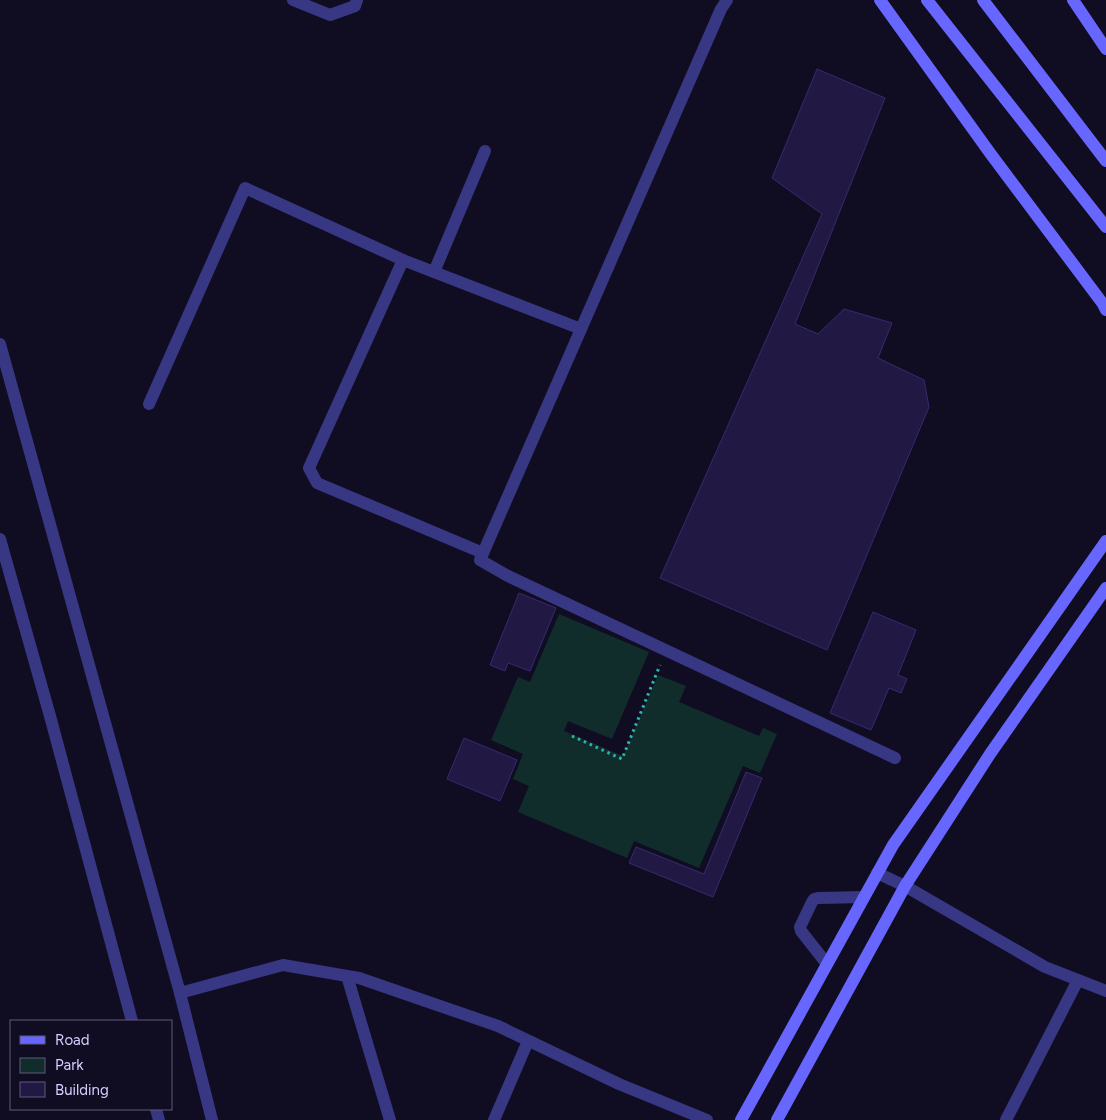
<svg xmlns="http://www.w3.org/2000/svg" width="1106" height="1120" font-family="Figtree,sans-serif">
<style>
.green{fill:#102d2b}
.building{fill:#211944;stroke:#372a71}
.lines{fill:none;stroke-linecap:round;stroke-linejoin:round}
.path{stroke:#2bb7ab;stroke-width:3;stroke-dasharray:2.5 4;stroke-linecap:butt}
.lane{stroke:#383783;stroke-width:12}
.street{stroke:#383783;stroke-width:12}
.secondary{stroke:#6766ff;stroke-width:12}
</style>
<rect width="100%" height="100%" fill="#100d23"/>
<path class="green" d="M559 614 649 652 612 739 568 721 564 731 623 756 658 675 686 686 679 702 759 736 763 728 777 734 760 773 743 766 699 868 634 841 627 858 518 812 529 786 513 779 523 754 491 740 518 677 530 682Z"/>
<g class="building">
<path d="M817 69 885 98 795 324 818 334 844 309 892 323 878 358 924 380 929 407 827 650 660 578 822 214 772 178Z"/>
<path d="M519 593 556 608 530 671 508 663 505 671 490 665Z"/>
<path d="M873 612 916 630 898 675 907 679 901 693 889 688 871 730 830 713Z"/>
<path d="M464 738 517 760 500 801 447 779Z"/>
<path d="M746 772 762 778 713 897 629 863 636 847 704 874Z"/>
</g>
<g class="lines">
<path class="path" d="M572 736 622 759 660 665"/>
<path class="lane" d="M827 964 801 931 800 927 812 902 814 899 818 898 864 897"/>
<g class="street">
<path d="M293 0 330 15 355 6 357 0"/>
<path d="M727 0 721 9 480 560 508 576 895 758"/>
<path d="M434 272 485 151"/>
<path d="M0 344 180 993 212 1120"/>
<path d="M149 404 245 188 403 260"/>
<path d="M0 539 50 716 132 1021"/>
<path d="M483 553 317 483 309 468 403 260 581 329"/>
<path d="M877 873 905 886 1045 967 1106 991"/>
<path d="M347 976 390 1120"/>
<path d="M180 993 283 965 359 978 498 1026 619 1084 707 1120"/>
<path d="M156 1109 159 1120"/>
<path d="M494 1120 528 1041"/>
<path d="M1006 1120 1078 980"/>
</g>
<g class="secondary">
<path d="M880 0 990 153 1103 304 1106 310"/>
<path d="M927 0 1106 227"/>
<path d="M983 0 1106 161"/>
<path d="M1073 0 1106 49"/>
<path d="M741 1120 893 845 1106 541"/>
<path d="M777 1120 905 886 990 754 1106 588"/>
</g>
</g>
<rect x="10" y="1020" width="162" height="90" fill="#100d23" stroke="#5e5b7b"/>
<rect x="20" y="1036" width="25" height="8" fill="#6766ff" stroke="#5e5b7b"/>
<text x="55" y="1045" font-size="15" fill="#d4cfff">Road</text>
<rect x="20" y="1058" width="25" height="15" fill="#102d2b" stroke="#5e5b7b"/>
<text x="55" y="1070" font-size="15" fill="#d4cfff">Park</text>
<rect x="20" y="1082" width="25" height="15" fill="#211944" stroke="#5e5b7b"/>
<text x="55" y="1095" font-size="15" fill="#d4cfff">Building</text>
</svg>
